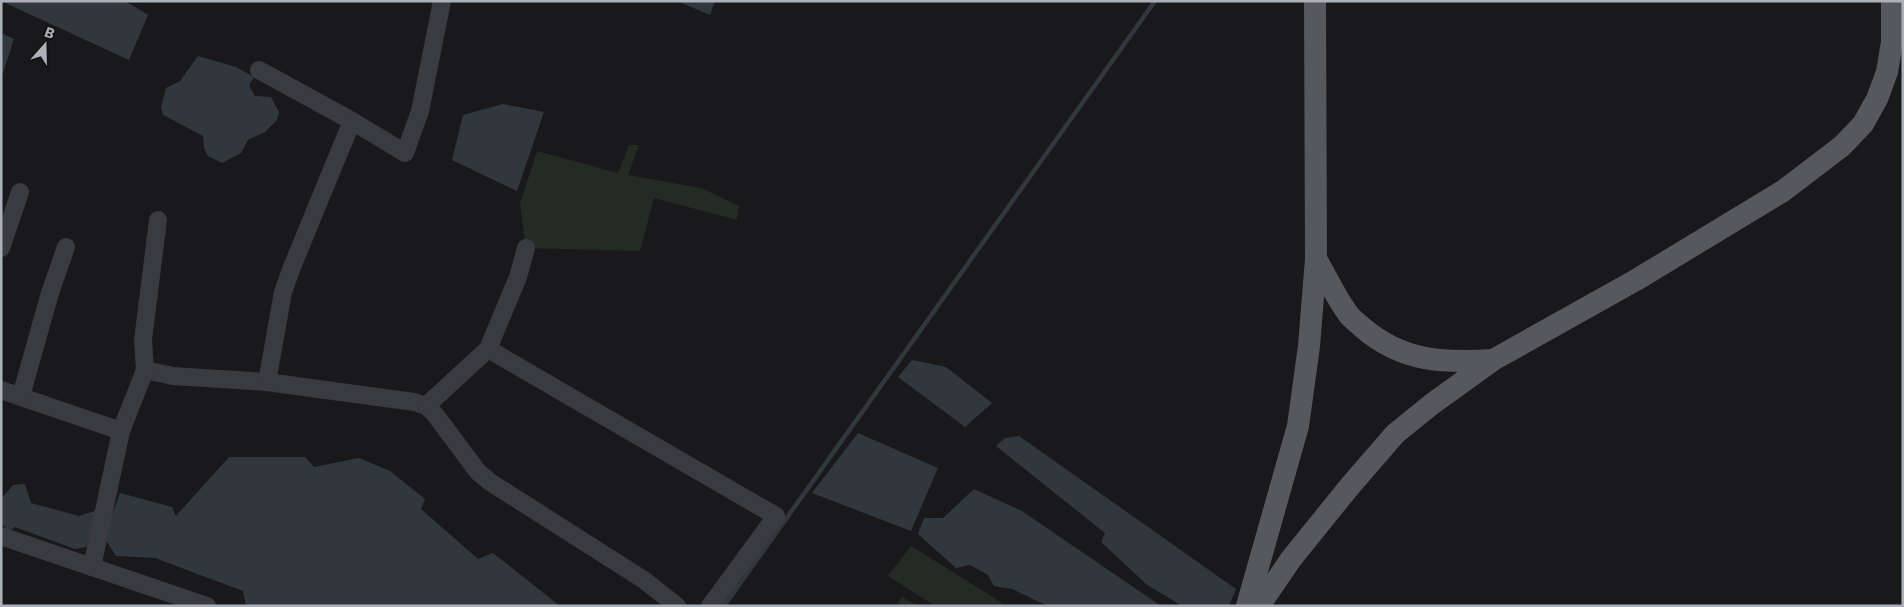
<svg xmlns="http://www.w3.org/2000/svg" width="1904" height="607" font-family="Commissioner,sans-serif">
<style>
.green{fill:#232b24}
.water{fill:#30383e}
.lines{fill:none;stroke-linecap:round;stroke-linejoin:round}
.stream{stroke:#30383e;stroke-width:4.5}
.minor{stroke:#3a3b40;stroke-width:18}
.major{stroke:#56585e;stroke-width:22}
</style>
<rect width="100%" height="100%" fill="#19191b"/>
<g class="green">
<path d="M629 145H639L628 175 701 188 739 206 737 220 654 198 640 251 526 248 520 204 537 151 618 173Z"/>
<path d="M911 546 1007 606H935L888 576Z"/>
<path d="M902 597 918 606H896Z"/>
</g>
<g class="water">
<path d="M1 1H125L148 15 129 60Z"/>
<path d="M677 1H715L710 15Z"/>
<path d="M1 33 14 39 1 79Z"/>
<path d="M198 56 236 67 254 77 249 85 255 96 271 97 279 112 277 120 265 132 248 140 241 153 222 163 208 156 204 148 203 136 163 115 161 107 166 88 180 81Z"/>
<path d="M503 104 544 112 517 191 452 160 463 115Z"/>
<path d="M912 360 946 367 992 403 965 427 898 377Z"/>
<path d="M858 433 938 468 911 531 812 493Z"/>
<path d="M1019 436 1236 589 1229 606H1182L1146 584 1101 542 1105 533 996 446 1005 438Z"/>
<path d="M229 457H305L314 467 359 458 390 471 425 499 421 509 478 559 493 553 560 606H246L243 591 155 558 116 556 104 537 120 493 172 507 176 516Z"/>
<path d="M25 484 31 503 79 516 98 510 87 547 75 549 15 527 10 531 1 524V499L13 485Z"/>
<path d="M974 489 1022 511 1161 606H1048L1012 589 994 586 988 575 970 565 956 568 918 534 924 518H943Z"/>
</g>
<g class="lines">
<path class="stream" d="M724 606 1155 1"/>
<g class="minor">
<path d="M259 70 352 121 405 153 420 111 442 1"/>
<path d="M1 248 20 192"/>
<path d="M488 349 776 516 710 606"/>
<path d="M145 370 173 376 267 382 414 402 426 406 434 413 478 472 490 482 644 580 677 606"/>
<path d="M267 382 283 292 292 267 352 121"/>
<path d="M1 390 121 431"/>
<path d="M21 396 50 293 66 247"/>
<path d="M426 406 488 349 518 277 526 248"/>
<path d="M1 536 207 606"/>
<path d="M92 567 121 431 145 370 143 340 158 220"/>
</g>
<g class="major">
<path d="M1316 259C1327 277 1336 298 1349 315 1353 320 1359 324 1363 328 1403 362 1443 363 1493 360"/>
<path d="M1247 606 1298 426 1309 346 1316 259 1315 1"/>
<path d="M1259 606 1291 559 1350 486 1395 434 1432 404 1493 360 1636 280 1783 191 1842 146 1863 124 1877 99 1887 72 1892 42V1"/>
</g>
</g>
<rect width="1904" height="607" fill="none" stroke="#acb1b9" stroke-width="5"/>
<g transform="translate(45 45) rotate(20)" stroke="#141416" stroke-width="4" paint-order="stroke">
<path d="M0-4L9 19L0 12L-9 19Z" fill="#acb1b9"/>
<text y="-8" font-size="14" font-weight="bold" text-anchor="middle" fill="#acb1b9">B</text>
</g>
</svg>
